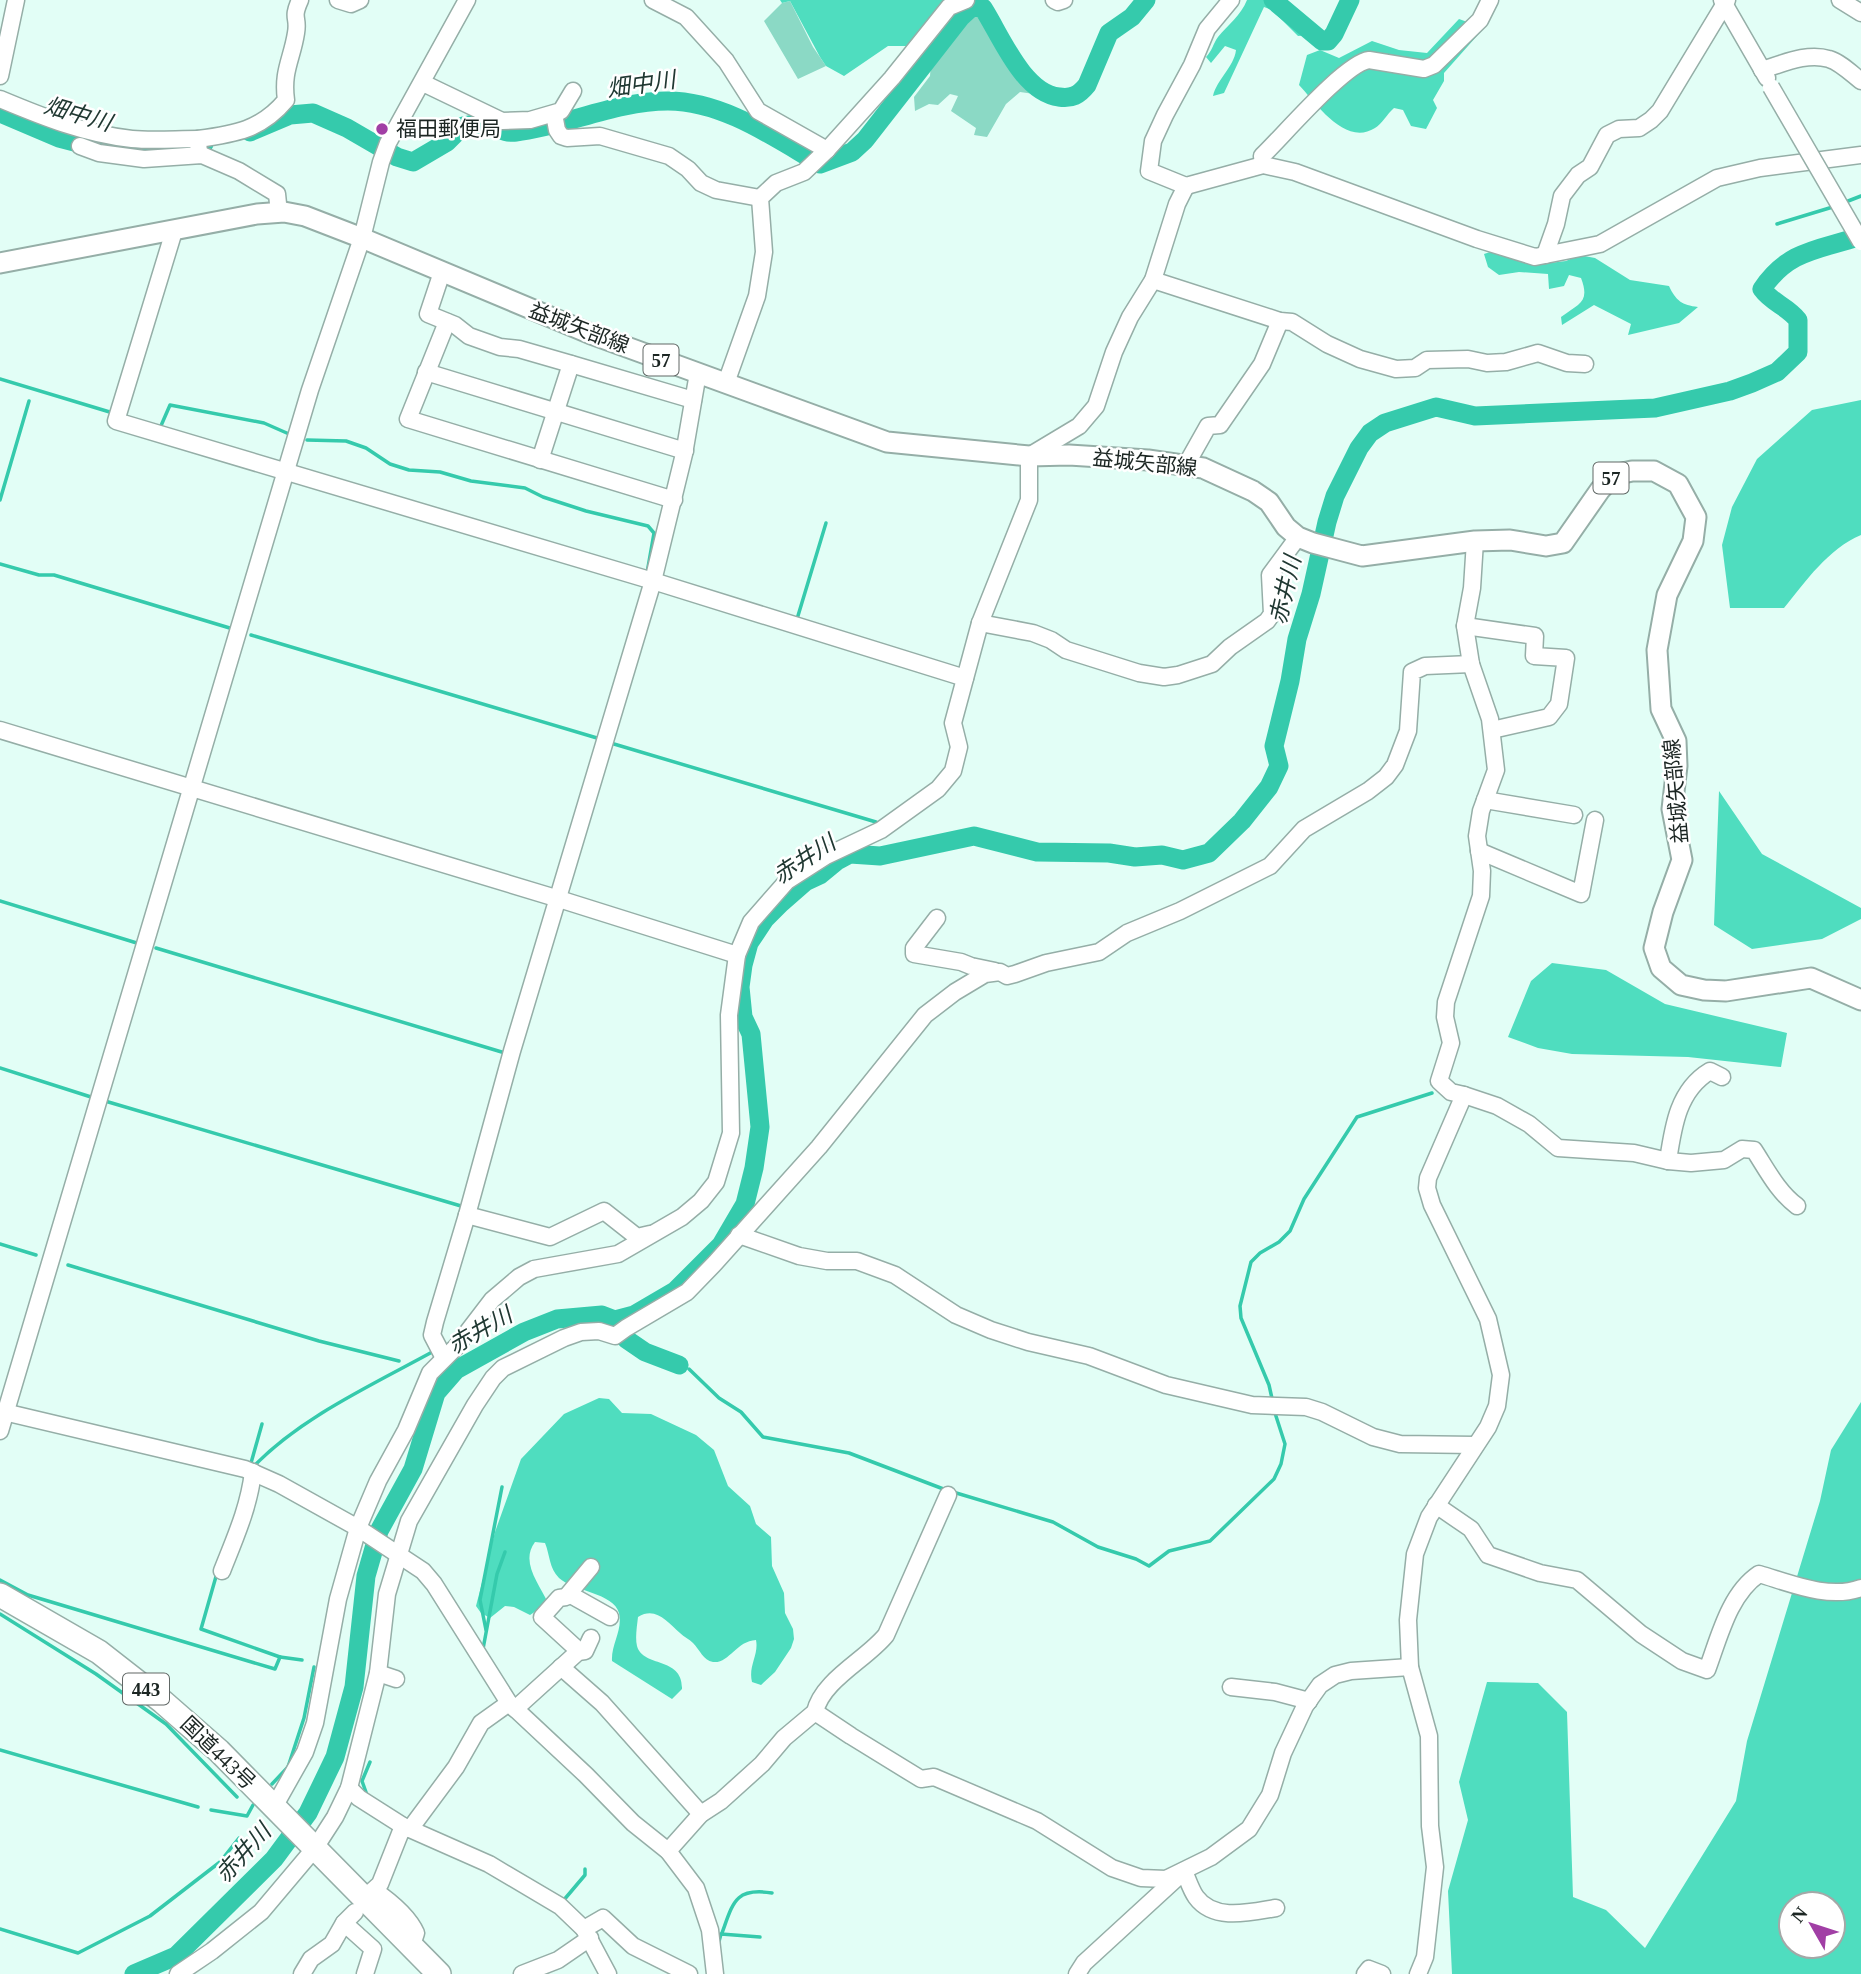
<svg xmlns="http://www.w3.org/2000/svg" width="1861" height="1974" font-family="'Times New Roman','Noto Sans JP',serif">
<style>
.green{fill:#8bd9c5}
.forest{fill:#4fddbf;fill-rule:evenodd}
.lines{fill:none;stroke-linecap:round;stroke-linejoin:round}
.stream{stroke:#35caac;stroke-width:3.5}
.river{stroke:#35caac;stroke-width:19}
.minor-casing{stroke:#95aea7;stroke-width:19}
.major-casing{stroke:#95aea7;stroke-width:23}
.highway-casing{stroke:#95aea7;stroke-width:26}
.minor{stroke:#fff;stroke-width:16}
.major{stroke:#fff;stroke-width:19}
.highway{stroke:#fff;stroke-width:23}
.minor-bridge-casing{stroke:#95aea7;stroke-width:19;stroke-linecap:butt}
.minor-bridge{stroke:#fff;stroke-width:16}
.poi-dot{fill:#a13fa5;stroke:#fff;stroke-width:2.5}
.labels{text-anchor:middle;stroke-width:5;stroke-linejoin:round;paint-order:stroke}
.shield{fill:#fff;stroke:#606765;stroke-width:2}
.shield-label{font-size:19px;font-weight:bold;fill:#1c2623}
.poi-label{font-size:21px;fill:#1c2623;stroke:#fff;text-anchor:start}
.street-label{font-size:21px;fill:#1c2623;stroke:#fff}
.water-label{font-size:23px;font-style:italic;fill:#203832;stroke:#fff}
</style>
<rect width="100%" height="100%" fill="#e2fef6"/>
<g class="green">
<path d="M790 1 813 47 826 66 798 79 764 21 782 3Z"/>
<path d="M972 10 981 12 1021 78 1034 94 1020 92 1006 104 987 137 974 135 976 128 951 111 958 96 950 94 938 105 929 104 915 111 914 97 930 76 931 63 963 19Z"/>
</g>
<g class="forest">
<path d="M780 0H948L910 46H888L844 76 826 66 820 57 790 1 782 3Z"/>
<path d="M1247 0H1269L1309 35 1298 36 1272 10 1264 7 1224 93 1213 96C1217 79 1234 67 1236 50L1225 46 1211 63 1206 57C1212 51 1213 44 1218 37 1228 25 1241 15 1247 0Z"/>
<path d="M1459 19 1484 28 1444 73V81L1433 100 1437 108 1426 129 1411 126 1403 110 1394 108C1387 114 1382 124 1375 128 1345 147 1316 103 1299 85L1307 55 1320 50 1339 58 1372 41 1399 50 1427 53Z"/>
<path d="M1490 252 1529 262 1549 263 1566 261 1579 255 1595 258 1630 280 1669 286C1676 301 1682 305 1698 307L1679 323 1628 335 1631 324 1594 305 1562 325 1561 317C1580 303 1590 302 1581 278L1569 275 1564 286 1549 289 1548 274 1519 272 1499 275 1488 267 1484 254Z"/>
<path d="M1861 400V535C1828 549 1806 581 1784 608H1730L1722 545 1732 507 1757 459 1812 410Z"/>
<path d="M1719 791 1762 854 1861 908V919L1822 939 1752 949 1714 925Z"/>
<path d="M1552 963 1606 970 1665 1004 1787 1033 1781 1067 1688 1057 1572 1054 1538 1048 1508 1037 1531 981Z"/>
<path d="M599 1398 609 1399 622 1413 651 1414 696 1435 714 1450 728 1486 750 1506 756 1524 771 1537 772 1566 784 1593 785 1613 793 1629 794 1639 791 1648 775 1672 761 1685 752 1682C748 1666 759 1655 756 1640 736 1641 729 1664 713 1662 703 1660 700 1650 693 1643 689 1639 684 1637 680 1633 667 1622 656 1606 638 1617 637 1626 635 1638 637 1646 643 1668 683 1656 682 1689L672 1699 612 1661C611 1644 623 1630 619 1613 614 1593 573 1591 559 1578 549 1568 550 1555 545 1543L535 1542C520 1562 539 1583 548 1603L530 1615 514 1607 505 1606 490 1618 481 1613 476 1606 495 1532 521 1459 564 1414Z"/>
<path d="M1861 1402V1974H1452L1448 1891 1468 1820 1459 1782 1487 1682 1538 1683 1567 1712 1573 1897 1606 1910 1645 1948 1736 1801 1747 1741 1820 1501 1831 1450ZM1791 1904H1833V1946H1791Z"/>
</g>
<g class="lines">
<g class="stream">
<path d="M1843 203 1861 196"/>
<path d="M1777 224 1836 206"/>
<path d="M0 379 113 413"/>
<path d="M160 428 170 405 264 423 289 434"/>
<path d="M307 440 346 441 366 448 390 464 409 470 440 472 471 481 525 488 543 497 586 511 648 526 654 533 647 573"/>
<path d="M0 500 29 401"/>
<path d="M0 564 39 575H54L233 629"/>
<path d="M794 618 797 619 826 523"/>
<path d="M251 635 597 738"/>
<path d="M614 744 876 822"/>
<path d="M0 901 140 944"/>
<path d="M156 948 505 1053"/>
<path d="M0 1068 91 1097"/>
<path d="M105 1101 461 1206"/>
<path d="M0 1244 36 1255"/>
<path d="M68 1265 319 1341 399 1361"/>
<path d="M689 1369 719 1398 741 1412 763 1437 849 1453 946 1490"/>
<path d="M1273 1403 1269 1385 1241 1318 1240 1306 1251 1262 1260 1253 1279 1242 1290 1231 1304 1199 1357 1117 1432 1093"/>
<path d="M251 1463 262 1424"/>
<path d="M253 1467C301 1417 374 1384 434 1351"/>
<path d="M953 1492 1053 1522 1098 1547 1136 1559 1149 1566 1169 1551 1210 1541 1274 1479 1281 1464 1285 1444 1274 1410"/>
<path d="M217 1573 201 1629 280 1657"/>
<path d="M0 1580 28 1595 275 1669 280 1657 302 1660"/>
<path d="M0 1614 96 1674 166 1724 237 1797"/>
<path d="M486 1630 480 1600 502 1487"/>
<path d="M483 1649 497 1574 505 1552"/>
<path d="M0 1750 198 1807"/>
<path d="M272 1784 288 1767 304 1718 314 1667"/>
<path d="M367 1795 362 1781 370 1762"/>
<path d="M211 1810 247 1816 253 1805"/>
<path d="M563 1901 585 1875V1869"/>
<path d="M0 1929 78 1953 150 1916 220 1862 239 1838"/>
<path d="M722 1933C733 1903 735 1887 772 1893"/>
<path d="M718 1945 721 1934 760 1937"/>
</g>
<g class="river">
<path d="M1273 0 1322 41H1328L1334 34 1350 0"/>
<path d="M0 113 59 138 109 151 204 144"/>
<path d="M250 132 290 115 313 113 347 128 397 157 413 162 447 142 463 126C468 125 474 124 479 124 492 125 503 134 516 132 566 126 616 101 668 101 723 101 775 138 820 164L852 152 865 140 961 17 972 7 983 8C1001 36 1023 93 1059 97 1072 99 1079 95 1087 85L1109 33 1132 17 1146 0"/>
<path d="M626 1339 645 1352 679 1365"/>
<path d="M134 1974 176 1956 274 1859 308 1813 335 1757 354 1687 366 1576 379 1531 413 1469 436 1393 456 1370 524 1332 557 1319 602 1315 615 1320 634 1315 675 1291 721 1245 745 1204 754 1168 760 1127 751 1034 743 1017 740 987 743 965 749 943 765 919 781 903 805 882 820 875 837 861 850 854 880 856 974 836 1037 852 1109 853 1135 857 1162 855 1183 860 1209 853 1242 821 1269 787 1279 766 1274 746 1290 681 1297 639 1311 594 1327 522 1335 496 1359 448 1370 433 1385 423 1436 407 1475 416 1655 408 1730 391 1752 383 1777 372 1798 352V320C1787 306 1772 303 1762 289 1789 249 1820 250 1861 236"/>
</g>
<defs>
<g id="minor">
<path d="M338 0 351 4 360 0"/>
<path d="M653 0 686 17 726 61 758 111 827 150"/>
<path d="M1054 0 1058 2 1064 0"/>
<path d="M1231 0 1207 29 1192 65 1165 115 1153 141 1149 171 1186 186 1263 165 1295 172 1477 239 1535 257 1600 244 1717 178 1760 168 1861 155"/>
<path d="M1722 0 1767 78"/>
<path d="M1840 0 1861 13"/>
<path d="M1762 70C1782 64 1807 52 1829 59 1840 62 1852 74 1861 81"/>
<path d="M0 76 16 0"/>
<path d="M423 83 502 121 530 120 561 111 573 91"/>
<path d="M0 99C43 117 85 134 132 139 153 141 176 139 198 139"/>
<path d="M554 114 557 130 561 136 567 138 600 136 669 156 688 169 701 183 716 190 760 198"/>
<path d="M80 146 99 153 144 159 202 155 239 171 277 194 279 213"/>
<path d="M199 155 198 139C235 134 261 130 286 100 282 71 292 59 296 33 299 16 291 20 300 0"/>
<path d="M1263 165 1262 156C1283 136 1345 63 1369 60L1424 69 1434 65 1480 20 1490 0"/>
<path d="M174 231 116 421 653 581 965 678"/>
<path d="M1545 255 1556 224 1562 196 1578 175 1590 167 1607 135 1619 129 1639 128 1651 120 1660 111 1727 0"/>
<path d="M442 272 428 314 455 325 469 336 500 347 519 349 571 364 693 400"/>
<path d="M1153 280 1280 321 1292 322 1327 344 1360 359 1396 369 1415 368 1427 360 1468 359 1487 363 1506 362 1538 353 1567 363 1585 364"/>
<path d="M447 322 408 419 674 500"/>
<path d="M426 372 685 451"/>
<path d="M726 383 757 296 764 252 760 198 776 183 804 172 827 150 892 78 949 7 966 0"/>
<path d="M540 460 571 364"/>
<path d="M1186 465 1208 426 1220 425 1262 364 1280 321"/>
<path d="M980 623 1033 633 1051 640 1066 650 1139 673 1164 677 1178 675 1212 664 1230 647 1267 621 1272 614 1270 575 1298 537"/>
<path d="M1465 626 1535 636 1534 656 1566 658 1559 704 1549 717 1492 730"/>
<path d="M0 730 559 899 737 955"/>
<path d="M1485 800 1574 815"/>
<path d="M1479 851 1581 894 1595 820"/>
<path d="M937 918 914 948V954L961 962 971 966 995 971"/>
<path d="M1464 1095 1497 1106 1529 1124 1558 1148 1634 1153 1668 1161 1691 1163 1724 1160 1742 1149 1754 1150C1767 1170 1778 1192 1797 1206"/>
<path d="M1668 1161C1673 1127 1678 1090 1710 1071L1722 1077"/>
<path d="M467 1215 550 1237 604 1211 637 1237 650 1234"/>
<path d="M739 1235 799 1256 827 1261H857L895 1275 956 1315 991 1330 1028 1342 1089 1356 1166 1385 1252 1405 1306 1407 1322 1412 1373 1437 1400 1444 1475 1445"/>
<path d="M444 1358 432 1335 435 1322 467 1215 512 1051 653 581 684 454 698 373"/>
<path d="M0 1411 245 1469 279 1484 358 1528 423 1571 434 1584 509 1703 586 1775 633 1823 668 1851 696 1888 710 1930 715 1974"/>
<path d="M0 1431 310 390 362 238 381 162 388 143 467 0"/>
<path d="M1436 1505 1471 1529 1488 1555 1540 1573 1577 1580 1641 1634 1682 1661 1707 1670C1719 1638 1729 1594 1759 1574 1790 1583 1829 1600 1861 1588"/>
<path d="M222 1571C235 1538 249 1507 253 1472"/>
<path d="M569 1594 610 1617"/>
<path d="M578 1652V1650L542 1617 559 1598 566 1597 591 1567"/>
<path d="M561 1667 602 1703 701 1814"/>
<path d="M378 1673 396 1679"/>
<path d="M1231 1687 1275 1692 1309 1701"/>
<path d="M515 1709 578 1652 585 1651 591 1638"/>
<path d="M815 1712C822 1680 867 1659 886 1635L948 1495"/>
<path d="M349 1788 359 1798 403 1826 489 1864 560 1906 584 1929 608 1974"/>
<path d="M274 1807 305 1752 315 1723 338 1599 358 1528 378 1481 406 1430 430 1373 456 1347 492 1300 519 1277 534 1269 618 1254 682 1217 701 1201 716 1182 731 1133 729 1015 737 955 751 922 787 881 826 856 881 830 938 789 953 771 959 747 953 723 980 623 1029 500V456L1079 426 1096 406 1114 352 1130 317 1153 280 1177 204 1186 186"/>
<path d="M410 1829 456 1767 481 1723 509 1703"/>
<path d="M668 1851 701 1814 721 1801 762 1764 784 1738 815 1712 851 1736 921 1779 934 1777 1037 1821 1112 1868 1141 1878 1166 1879 1211 1857 1249 1829 1270 1795 1283 1753 1305 1706 1320 1685 1335 1675 1351 1671 1410 1667"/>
<path d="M1184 1871C1188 1880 1191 1890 1196 1897 1214 1922 1251 1912 1276 1908"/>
<path d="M374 1890C390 1901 408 1915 416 1933L412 1945"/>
<path d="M370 1893 380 1884 403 1826"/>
<path d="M344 1923 373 1949 365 1974"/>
<path d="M584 1929 603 1918 633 1946 689 1974"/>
<path d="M178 1974 212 1951 261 1912 315 1848 335 1817 349 1788 378 1673 387 1594 409 1521 475 1405 493 1378 503 1368 564 1338 581 1332 599 1331 615 1336 626 1328 687 1292 715 1263 819 1147 925 1015 955 992 985 974 1000 972 1007 976 1015 974 1046 963 1099 952 1127 933 1180 911 1270 866 1304 829 1368 791 1386 777 1395 765 1408 731 1412 672 1425 666 1471 664"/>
<path d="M302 1974 311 1959 332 1944 344 1923 355 1912"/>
<path d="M522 1974 558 1960 590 1938"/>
<path d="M1077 1974 1084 1963 1180 1875"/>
<path d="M1365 1974 1369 1969 1382 1974"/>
<path d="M1418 1974 1425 1957 1435 1867 1430 1826 1429 1736 1410 1667 1408 1620 1415 1554 1429 1517 1488 1427 1497 1406 1501 1375 1488 1319 1432 1205 1427 1188 1428 1178 1464 1095 1451 1092 1439 1081 1451 1043 1445 1017 1446 1002 1481 896 1482 871 1477 836 1481 811 1496 770 1490 719 1471 664 1465 626 1472 588 1475 541"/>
</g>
<path id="major" d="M0 263 257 214 284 212 305 216 362 238 591 334 887 442 1029 456 1069 455 1148 460 1203 468 1253 491 1269 502 1286 527 1298 537 1313 543 1362 556 1475 541 1510 540 1546 546 1563 543 1600 490 1614 475 1632 471H1654L1678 484 1696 517 1693 541 1667 595 1657 650 1661 709 1676 741 1677 766 1672 809 1682 860 1663 912 1654 948 1661 968 1681 985 1704 990 1726 991 1811 978 1861 1000"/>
<path id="highway" d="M0 1595 99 1652 163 1702 219 1751 439 1974"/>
</defs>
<use href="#minor" class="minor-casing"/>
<use href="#major" class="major-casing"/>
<use href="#highway" class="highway-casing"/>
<use href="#minor" class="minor"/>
<use href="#major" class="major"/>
<use href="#highway" class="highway"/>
<defs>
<path id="minor-bridge" d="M1771 87 1861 242"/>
</defs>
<use href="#minor-bridge" class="minor-bridge-casing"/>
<use href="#minor-bridge" class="minor-bridge"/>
</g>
<circle class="poi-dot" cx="382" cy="129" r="7"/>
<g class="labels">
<g class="shield">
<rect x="643.5" y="344.5" width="35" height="31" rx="5"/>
<rect x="1593.5" y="462.5" width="35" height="31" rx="5"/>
<rect x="123" y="1673.5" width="46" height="31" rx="5"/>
</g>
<g class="shield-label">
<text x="661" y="367">57</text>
<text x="1611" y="485">57</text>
<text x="146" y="1696">443</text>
</g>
<g class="poi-label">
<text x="396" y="136">福田郵便局</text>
</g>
<g class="street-label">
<text transform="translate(579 328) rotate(21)" y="7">益城矢部線</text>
<text transform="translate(1145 463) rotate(6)" y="7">益城矢部線</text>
<text transform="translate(1676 791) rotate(-95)" y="7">益城矢部線</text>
<text transform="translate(218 1753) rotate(44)" y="7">国道443号</text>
</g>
<g class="water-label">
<text transform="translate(641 84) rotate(-8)" y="8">畑中川</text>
<text transform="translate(78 114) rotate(16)" y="8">畑中川</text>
<text transform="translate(1285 590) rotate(-77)" y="8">赤井川</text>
<text transform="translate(804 859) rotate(-33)" y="8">赤井川</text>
<text transform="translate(480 1330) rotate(-30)" y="8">赤井川</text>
<text transform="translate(243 1853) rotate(-48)" y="8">赤井川</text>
</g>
</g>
<g transform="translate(1812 1925) rotate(309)"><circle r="33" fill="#ffffff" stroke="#a4a8a7" stroke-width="2"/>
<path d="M0-5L12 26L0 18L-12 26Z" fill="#a13fa5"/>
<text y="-10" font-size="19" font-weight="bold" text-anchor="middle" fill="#1c2623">N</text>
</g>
</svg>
